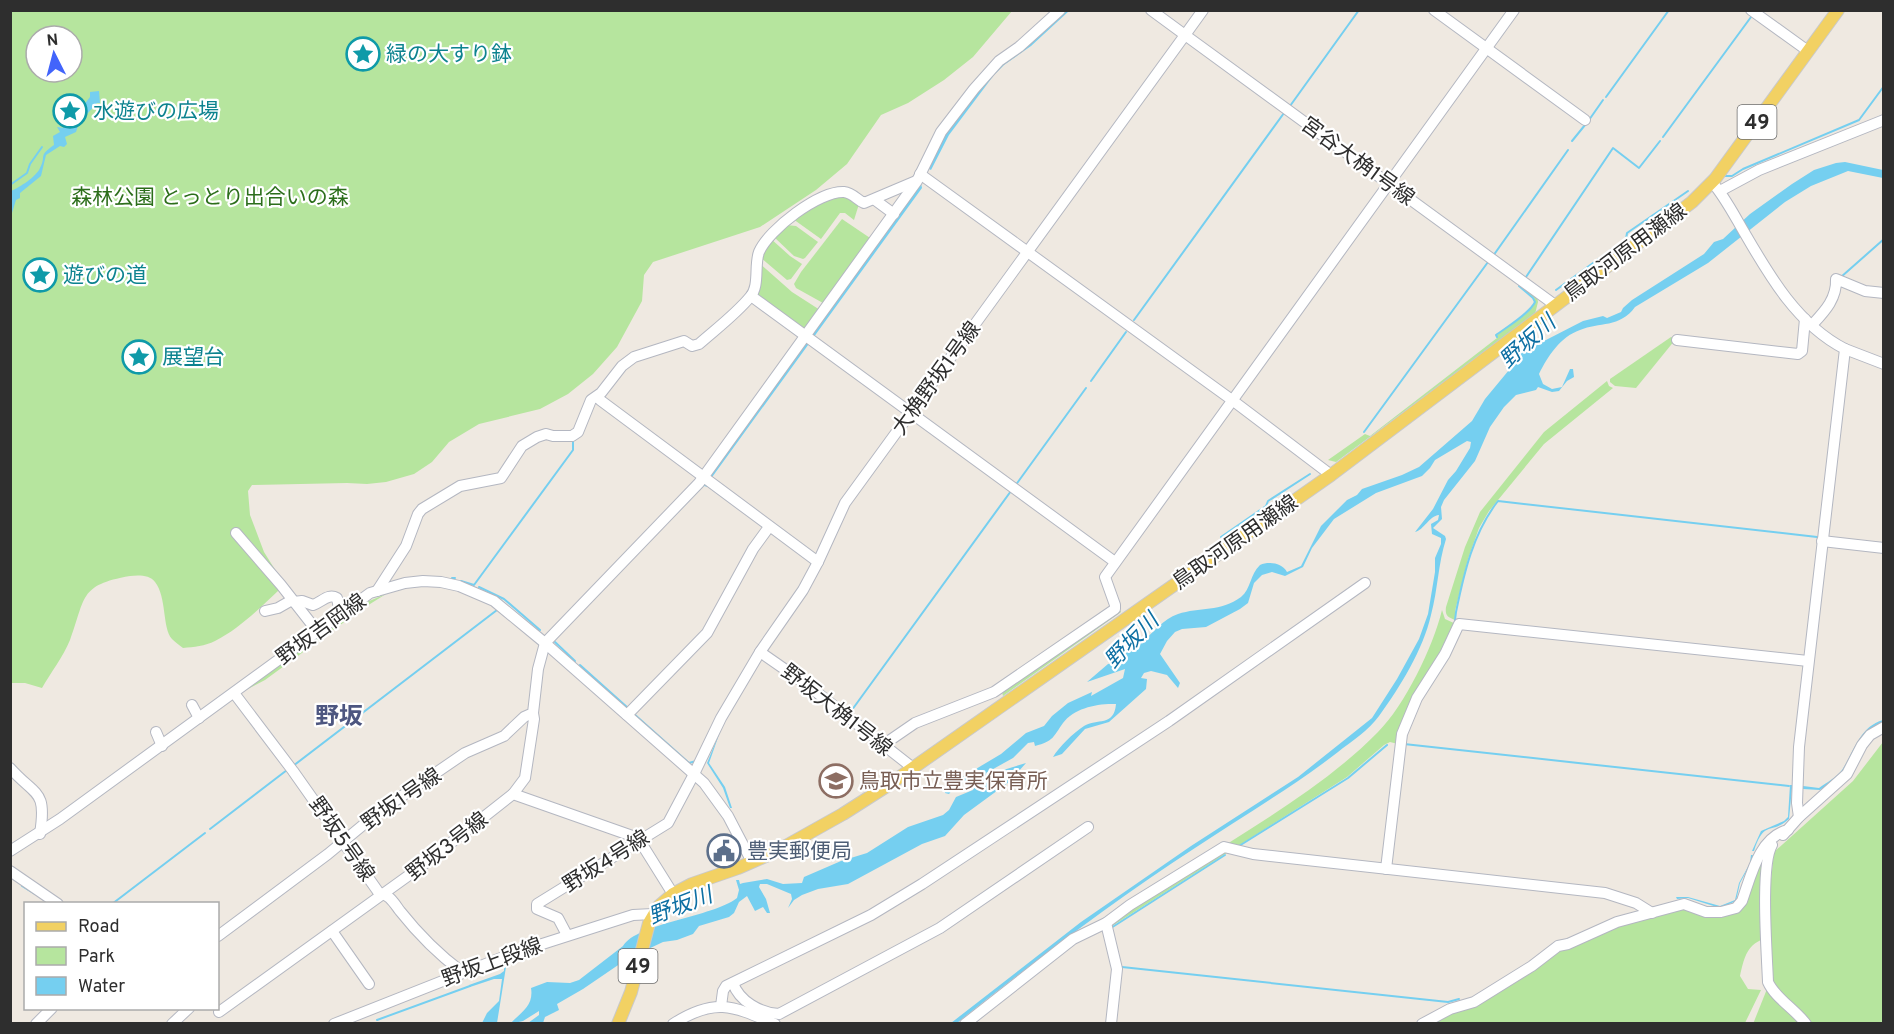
<svg xmlns="http://www.w3.org/2000/svg" width="1894" height="1034" font-family="Overpass,'Noto Sans JP',sans-serif">
<style>
.green{fill:#b6e59e;fill-rule:evenodd}
.water{fill:#75cff0}
.lines{fill:none;stroke-linecap:round;stroke-linejoin:round}
.stream{stroke:#75cff0;stroke-width:2}
.minor-casing{stroke:#b4b7c1;stroke-width:12}
.major-casing{stroke:#c9c9c9;stroke-width:14}
.minor{stroke:#fff;stroke-width:10}
.major{stroke:#f2d163;stroke-width:12}
.labels{text-anchor:middle;stroke-width:4.5;stroke-linejoin:round;paint-order:stroke}
.shield{fill:#fff;stroke:#6d6d6d;stroke-width:1.5}
.shield-label{font-size:20px;font-weight:bold;fill:#2e2e2e}
.culture-label{font-size:21px;fill:#0d838f;stroke:#fff;text-anchor:start}
.street-label{font-size:21px;fill:#2e2e2e;stroke:#fff}
.park-label{font-size:21px;fill:#2c6e1b;stroke:#fff}
.education-label{font-size:21px;fill:#785e54;stroke:#fff;text-anchor:start}
.service-label{font-size:21px;fill:#4e5e75;stroke:#fff;text-anchor:start}
.water-label{font-size:22px;font-style:italic;fill:#0d6fa3;stroke:#fff}
.quarter-label{font-size:24px;font-weight:bold;fill:#4d5680;stroke:#fff}
</style>
<rect width="100%" height="100%" fill="#efe9e1"/>
<g class="green">
<path d="M11 11H1012L973 57 944 80 908 103 881 115 847 164 816 190 760 227 653 262 644 275 642 301 617 347 593 374 568 394 540 409 479 424 449 442 432 462 414 474 386 482 367 484 347 483 252 485 248 491 250 515 264 552 279 576V590C260 608 239 629 215 641 205 646 194 647 183 648 179 645 175 642 172 639 162 628 167 597 155 582 150 575 139 575 130 576 78 585 86 598 70 640 63 657 51 672 42 688L25 683H11ZM36 36H72V72H36Z"/>
<path d="M845 195 859 204 854 220 845 213H840L821 239 793 219 816 203Z"/>
<path d="M842 219 873 240 823 303 796 288 794 284 801 272Z"/>
<path d="M786 225 796 226 818 242 805 258 803 259 794 256 773 236Z"/>
<path d="M770 238 790 256 802 264 791 279 787 280 760 257Z"/>
<path d="M758 262 792 292 820 310 807 332 754 295Z"/>
<path d="M1519 282 1537 296 1538 302 1535 314 1336 462 1328 460 1365 434 1370 436 1497 338V335C1507 327 1531 314 1535 302L1534 298 1519 286Z"/>
<path d="M1671 337 1675 338V340L1636 388 1615 386 1610 382V379Z"/>
<path d="M1607 381 1609 386 1613 388 1544 444 1489 511 1479 528 1468 559 1455 611V620C1447 617 1445 615 1446 607L1465 547 1480 512 1544 432Z"/>
<path d="M386 594 362 609 265 680 240 693 362 604Z"/>
<path d="M1116 602 1121 612 1003 696 1002 692Z"/>
<path d="M1442 610 1445 619 1456 624 1398 744 1390 742 1384 745 1347 777 1235 848 1227 844C1279 811 1335 776 1378 732 1405 705 1433 647 1442 610Z"/>
<path d="M1883 742V1023L1814 1024 1810 1022 1778 992 1773 982 1770 953 1771 880 1774 852 1853 781Z"/>
<path d="M1771 842 1763 939C1746 946 1744 959 1740 976L1748 989 1761 990 1745 1023 1426 1024 1559 948 1608 930 1677 907 1732 912Z"/>
<path d="M1221 851H1230L1109 928V923Z"/>
<path d="M1767 989 1801 1024H1753Z"/>
</g>
<g class="water">
<path d="M1065 11H1069L1031 46 1004 65 994 75 949 135 931 170 929 169 940 141 991 74Z"/>
<path d="M99 91 100 103H97L79 123 76 132 65 137 67 144 64 147 60 146 46 155 41 176 20 193V198L16 200 11 216V191C20 187 36 177 40 168 47 155 37 157 54 145L53 136 60 132 57 127 64 128 59 123 63 120 66 122 72 120 90 97V92Z"/>
<path d="M1845 162 1883 170V178L1848 171 1811 186 1785 202 1708 263 1635 307C1620 328 1599 322 1580 330 1560 337 1548 356 1539 374L1543 384 1552 389 1562 387 1570 369H1573L1574 377 1567 381 1559 391 1552 392 1538 387 1536 390 1516 395 1504 407 1490 427 1475 461 1444 500 1441 507 1442 519 1433 528 1445 536 1446 539C1438 564 1438 589 1431 615 1423 650 1400 687 1379 716 1369 730 1352 741 1338 752 1293 787 1243 816 1195 848 1112 902 1035 961 957 1023H951L1081 922 1191 846 1298 777 1372 718 1397 679 1419 639 1428 614 1435 572V558L1441 544V538L1432 534 1431 524 1438 520 1439 515C1429 516 1424 530 1415 532L1433 509 1448 480 1456 471 1470 448 1471 442 1467 441 1435 460 1430 468 1422 476 1376 493 1334 519 1312 548 1303 567 1285 576 1272 572 1262 575 1254 583 1248 603 1240 609 1206 627 1182 629 1175 632 1167 641 1160 654 1180 683 1178 688 1167 675 1151 671 1144 673 1141 678 1147 679 1146 689 1109 722 1085 729 1062 754 1053 757C1059 747 1073 733 1084 726 1097 718 1114 727 1116 704 1098 703 1074 708 1063 723 1053 737 1054 741 1035 746L1034 742 1028 743 1013 758 986 773 987 775 1026 763 1009 782 964 815 945 836 922 844 848 884 818 889 802 895 794 900 788 908 792 899 791 894 767 884H760L759 887 766 899 770 913H767L763 907 755 911 747 896 739 902 734 913 729 917 699 926 693 934 677 940 663 942 627 959 583 989 557 1004 559 1010 545 1017 543 1023H528L539 1015V1011L523 1021 510 1024C521 1012 534 1006 531 988L547 982 570 983 579 980 623 946C637 923 713 917 737 898L739 890 736 880H739L740 884 743 883 767 879 783 884 802 883 804 877 841 861 867 853 908 827 943 815 949 810 956 797 973 790 978 779 975 777 956 785 949 794 945 793 944 788 1001 754 1026 733 1044 726 1052 716 1068 703 1092 692 1091 696 1123 678 1125 669 1087 682 1108 664 1116 662 1135 645 1128 624 1130 623 1131 629 1141 643C1153 633 1163 619 1178 614 1199 607 1221 612 1241 597 1251 589 1250 574 1260 565 1269 561 1282 563 1287 572L1301 566 1321 526 1347 500 1357 495 1362 489 1402 475 1419 467 1472 421 1485 399 1509 370V354L1521 353 1533 343 1546 340 1583 321 1603 316 1607 318 1621 312 1623 308 1632 300 1704 254 1714 242 1723 239 1750 214 1792 184 1814 170 1836 163Z"/>
<path d="M921 183 922 188 710 480 765 529 708 487 704 486 553 641 703 485Z"/>
<path d="M1883 720V723C1860 729 1857 757 1843 773 1837 780 1827 785 1820 790L1803 789V786L1819 788C1826 783 1837 777 1842 770 1854 752 1859 727 1883 720Z"/>
<path d="M721 729 709 763 725 787 732 808H730L723 788 707 763Z"/>
<path d="M1790 785H1795L1794 788H1792L1789 819C1771 835 1764 819 1754 851H1752L1761 831 1784 821 1788 817Z"/>
<path d="M1751 855H1753L1752 861 1740 883 1736 901 1720 908 1688 898 1677 899 1676 897H1688L1720 906 1735 900 1739 883 1750 863Z"/>
<path d="M504 967H506L497 1023H482L487 1013 499 1001 502 979H494L470 987 469 985 500 974 504 971Z"/>
</g>
<g class="lines">
<g class="stream">
<path d="M1606 97 1669 10"/>
<path d="M1290 106 1359 10"/>
<path d="M1589 120 1603 100"/>
<path d="M1663 137 1751 17"/>
<path d="M1572 141 1585 125"/>
<path d="M1725 176H1732L1743 169 1859 120 1884 86"/>
<path d="M10 185 27 173 30 164 42 147"/>
<path d="M1493 256 1568 150"/>
<path d="M1526 277 1613 148 1639 168 1660 141"/>
<path d="M1841 277 1884 239"/>
<path d="M1556 290 1626 239 1627 233 1688 191"/>
<path d="M1134 320 1284 113"/>
<path d="M1497 337 1496 335C1507 327 1530 313 1535 302L1533 298 1519 286"/>
<path d="M1091 381 1126 332"/>
<path d="M1364 432 1488 262"/>
<path d="M1015 486 1086 388"/>
<path d="M1221 537 1266 506 1268 501 1310 474"/>
<path d="M452 578H455"/>
<path d="M461 581 474 585 573 450V442"/>
<path d="M479 587 504 599 540 630"/>
<path d="M1455 620 1456 612C1464 573 1473 533 1498 501L1817 537"/>
<path d="M555 642 575 661"/>
<path d="M580 665 628 708"/>
<path d="M634 714 689 763 696 761"/>
<path d="M849 714 1011 491"/>
<path d="M1404 744 1789 786"/>
<path d="M293 766 497 610"/>
<path d="M210 829 287 770"/>
<path d="M1239 846 1348 778 1387 745"/>
<path d="M22 886 35 894"/>
<path d="M112 904 205 833"/>
<path d="M1111 928 1225 855"/>
<path d="M1122 967 1448 1002 1459 999"/>
<path d="M377 1020 470 986"/>
</g>
<defs>
<g id="minor">
<path d="M1203 10 1185 35 1555 305"/>
<path d="M1434 10 1585 120"/>
<path d="M1751 10 1808 51"/>
<path d="M920 174 1232 400 1331 475"/>
<path d="M1712 182C1725 197 1734 215 1744 232 1770 277 1798 325 1845 349L1799 747 1797 803 1799 817"/>
<path d="M1720 191 1759 170 1884 120"/>
<path d="M875 200 894 214"/>
<path d="M751 296 1115 562"/>
<path d="M1812 325C1824 312 1837 299 1836 279L1865 291 1884 293"/>
<path d="M1677 340 1798 354 1802 351 1805 319"/>
<path d="M1845 349 1884 364"/>
<path d="M600 400 818 562"/>
<path d="M236 533 281 585 317 631"/>
<path d="M1822 541 1884 548"/>
<path d="M377 591 406 546 418 514 422 509 460 486 501 478 522 446 537 437 546 434 553 436H572L578 432 591 400 601 393 622 366 634 357 684 341 692 346 699 344C716 329 736 314 750 297 760 286 754 265 759 252 769 229 819 191 844 192 853 193 857 200 864 203L916 181"/>
<path d="M294 602 302 601 313 605C322 602 328 593 337 598L340 614"/>
<path d="M265 611 278 608 292 600"/>
<path d="M760 652 806 684 913 768"/>
<path d="M234 693 293 771 379 893C389 894 394 903 400 911 419 935 438 954 462 972"/>
<path d="M192 705 199 718"/>
<path d="M627 715 707 633 753 549 769 527"/>
<path d="M156 732 162 746"/>
<path d="M883 745 915 723 994 692 1115 609V605L1105 577 1514 10"/>
<path d="M10 768C36 797 47 789 40 834"/>
<path d="M513 794 525 778 534 719 533 713"/>
<path d="M1783 835 1799 817 1847 774 1862 745 1870 735 1884 727"/>
<path d="M1772 845C1760 865 1767 954 1768 982 1775 998 1795 1009 1806 1024"/>
<path d="M10 851 60 819 370 593 405 583 423 581 441 582 459 586 494 601 545 643 704 783 728 816 752 862"/>
<path d="M1386 869 1402 734 1417 698 1445 654 1459 624 1808 661"/>
<path d="M10 871 58 904"/>
<path d="M1106 923 1117 969 1111 1024"/>
<path d="M332 931 369 984"/>
<path d="M567 935 558 918 537 909V904L668 823 694 774 721 718 760 652 803 590 818 562 845 503 1185 35 1151 10"/>
<path d="M218 936 328 854 380 811 465 753 504 736 524 717 533 713 538 669 545 643 699 483 917 181 941 132 974 89 999 61 1019 47 1060 10"/>
<path d="M733 983C739 1001 760 1013 779 1014L940 928 1088 827"/>
<path d="M721 1006 723 991 726 986 871 915 922 884 1169 721 1365 583"/>
<path d="M219 1012 419 868 513 794 638 838 673 894"/>
<path d="M36 1024 52 1008"/>
<path d="M172 1024 189 1008"/>
<path d="M334 1024 511 954 633 915 653 914"/>
<path d="M673 1024C715 997 733 1006 775 1024"/>
<path d="M965 1024 1073 939 1106 923 1130 905 1224 847 1253 854 1605 893 1636 903 1652 913"/>
<path d="M1422 1024 1450 1009 1474 1002 1532 966 1558 946 1568 944 1617 922 1684 904 1706 912H1721L1736 908 1742 901C1751 876 1759 837 1788 830"/>
</g>
<path id="major" d="M618 1024 631 992 649 923 659 906 673 894 692 884 738 868 777 851 843 814 890 784 1331 475 1666 222 1692 202 1715 179 1838 10"/>
</defs>
<use href="#minor" class="minor-casing"/>
<use href="#major" class="major-casing"/>
<use href="#minor" class="minor"/>
<use href="#major" class="major"/>
</g>
<defs>
<symbol id="sight-ring" viewBox="-11 -11 22 22"><circle r="9.5" fill="#fff" stroke="#0f9aa8" stroke-width="1.5"/><path d="M0-6L1.8-2.2L6-1.7L2.9 1.2L3.7 5.4L0 3.3L-3.7 5.4L-2.9 1.2L-6-1.7L-1.8-2.2Z" fill="#0f9aa8"/></symbol>
<symbol id="school-ring" viewBox="-11 -11 22 22"><circle r="9.5" fill="#fff" stroke="#8d6e63" stroke-width="1.5"/><path d="M0-5L7-2L0 1L-7-2ZM-4 1L0 2.5L4 1V4Q0 6-4 4Z" fill="#8d6e63"/></symbol>
<symbol id="civic-ring" viewBox="-11 -11 22 22"><circle r="9.5" fill="#fff" stroke="#5c6f8a" stroke-width="1.5"/><path d="M-.6-6.5H3V-4.5H.6V-3L4-1V1h2V6H-6V1h2V-1L-.6-3ZM-1.2 2.5V6h2.4V2.5Z" fill="#5c6f8a"/></symbol>
</defs>
<g fill-rule="evenodd">
<use href="#sight-ring" x="344" y="35" width="38" height="38"/>
<use href="#sight-ring" x="51" y="92" width="38" height="38"/>
<use href="#sight-ring" x="21" y="256" width="38" height="38"/>
<use href="#sight-ring" x="120" y="338" width="38" height="38"/>
<use href="#school-ring" x="817" y="762" width="38" height="38"/>
<use href="#civic-ring" x="705" y="832" width="38" height="38"/>
</g>
<g class="labels">
<g class="shield">
<rect x="1737.5" y="105" width="39" height="34" rx="4.5"/>
<rect x="618.5" y="949" width="39" height="34" rx="4.5"/>
</g>
<g class="shield-label">
<text x="1757" y="129">49</text>
<text x="638" y="973">49</text>
</g>
<g class="culture-label">
<text x="386" y="61">緑の大すり鉢</text>
<text x="93" y="118">水遊びの広場</text>
<text x="63" y="282">遊びの道</text>
<text x="162" y="364">展望台</text>
</g>
<g class="street-label">
<text transform="translate(1358 161) rotate(36)" y="7">宮谷大桷1号線</text>
<text transform="translate(1625 252) rotate(-37)" y="7">鳥取河原用瀬線</text>
<text transform="translate(936 378) rotate(-54)" y="7">大桷野坂1号線</text>
<text transform="translate(1235 542) rotate(-35)" y="7">鳥取河原用瀬線</text>
<text transform="translate(321 629) rotate(-36)" y="7">野坂吉岡線</text>
<text transform="translate(837 710) rotate(38)" y="7">野坂大桷1号線</text>
<text transform="translate(401 799) rotate(-35)" y="7">野坂1号線</text>
<text transform="translate(342 839) rotate(55)" y="7">野坂5号線</text>
<text transform="translate(447 846) rotate(-38)" y="7">野坂3号線</text>
<text transform="translate(606 861) rotate(-32)" y="7">野坂4号線</text>
<text transform="translate(492 962) rotate(-20)" y="7">野坂上段線</text>
</g>
<g class="park-label">
<text x="210" y="204">森林公園 とっとり出合いの森</text>
</g>
<g class="education-label">
<text x="859" y="788">鳥取市立豊実保育所</text>
</g>
<g class="service-label">
<text x="747" y="858">豊実郵便局</text>
</g>
<g class="water-label">
<text transform="translate(1527 341) rotate(-42)" y="8">野坂川</text>
<text transform="translate(1131 640) rotate(-46)" y="8">野坂川</text>
<text transform="translate(680 905) rotate(-21)" y="8">野坂川</text>
</g>
<g class="quarter-label">
<text x="339" y="724">野坂</text>
</g>
</g>
<rect width="1894" height="1034" fill="none" stroke="#2e2e2e" stroke-width="24"/>
<rect x="24" y="902" width="195" height="108" fill="#ffffff" stroke="#ababab" stroke-width="1.5"/>
<rect x="36" y="922" width="30" height="9" fill="#f2d163" stroke="#ababab" stroke-width="1.5"/>
<text x="78" y="932" font-size="18" fill="#2e2e2e">Road</text>
<rect x="36" y="947" width="30" height="18" fill="#b6e59e" stroke="#ababab" stroke-width="1.5"/>
<text x="78" y="962" font-size="18" fill="#2e2e2e">Park</text>
<rect x="36" y="977" width="30" height="18" fill="#75cff0" stroke="#ababab" stroke-width="1.5"/>
<text x="78" y="992" font-size="18" fill="#2e2e2e">Water</text>
<g transform="translate(54 54) rotate(354)"><circle r="28" fill="#ffffff" stroke="#ababab" stroke-width="1.5"/>
<path d="M0-4.5L10 22L0 15L-10 22Z" fill="#4264fb"/>
<text y="-9" font-size="16" font-weight="bold" text-anchor="middle" fill="#2e2e2e">N</text>
</g>
</svg>
